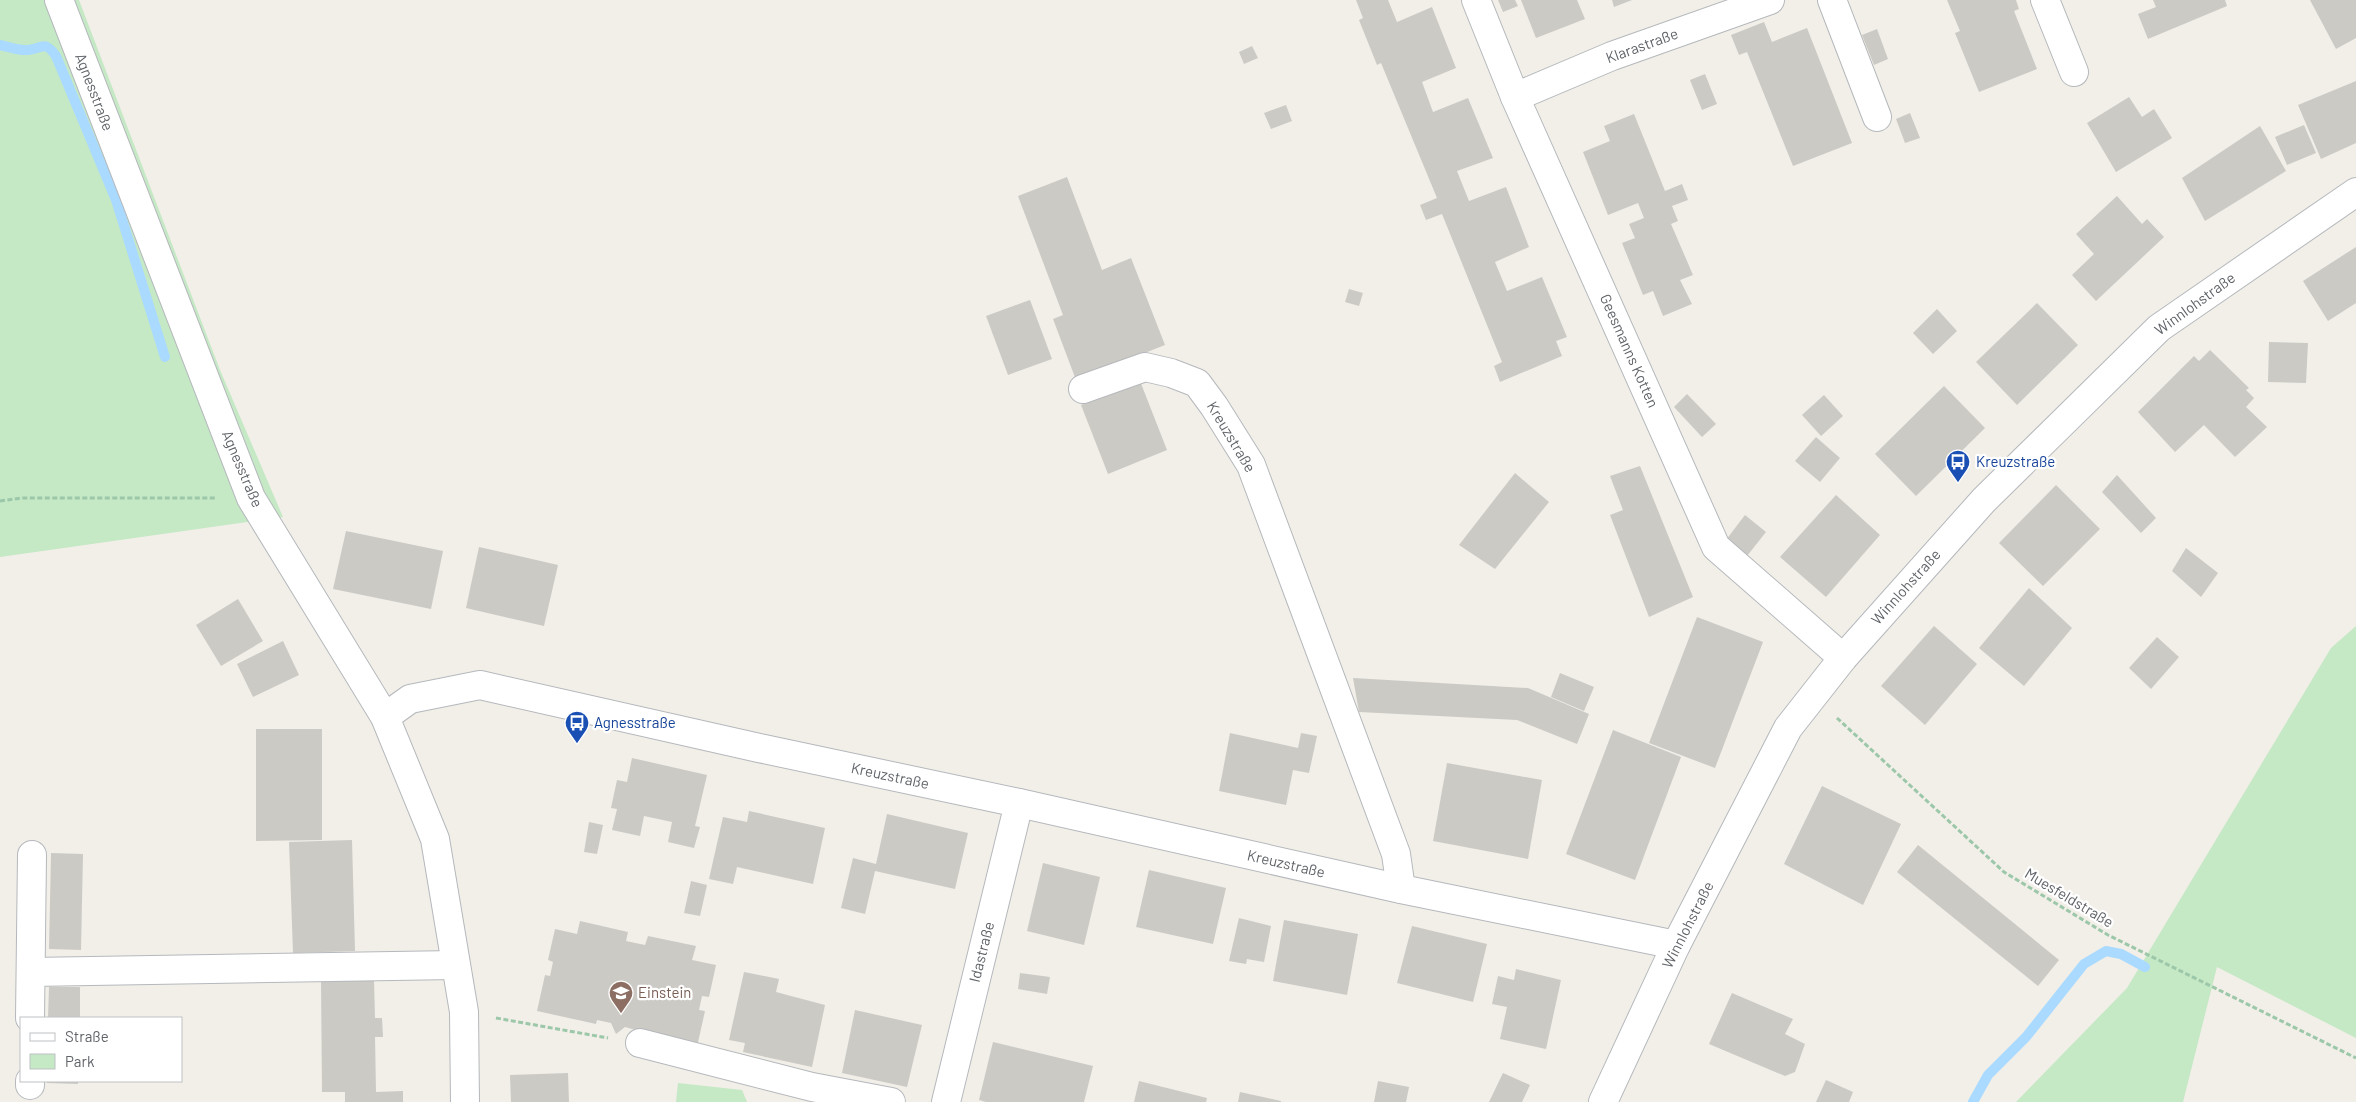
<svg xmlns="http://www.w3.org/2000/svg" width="2356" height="1102" font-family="Barlow,sans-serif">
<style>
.green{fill:#c5e8c5}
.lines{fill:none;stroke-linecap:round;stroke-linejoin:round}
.stream{stroke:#aadaff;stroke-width:10}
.building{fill:#cccac5}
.minor-casing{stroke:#b5b8bc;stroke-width:30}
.path{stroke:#9cc7a9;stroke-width:3;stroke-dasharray:5 2.5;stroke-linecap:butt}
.minor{stroke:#fff;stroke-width:28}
.labels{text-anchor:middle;stroke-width:4.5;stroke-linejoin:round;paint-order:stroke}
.street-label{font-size:15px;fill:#5f6368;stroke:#fff}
.transit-label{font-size:15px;fill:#164399;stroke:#fff;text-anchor:start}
.education-label{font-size:15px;fill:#785e54;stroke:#fff;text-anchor:start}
</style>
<rect width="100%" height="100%" fill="#f1efe8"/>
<g class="green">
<path d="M0 0H79L220 370 283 517 0 557Z"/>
<path d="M2356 626V1038L2217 967 2183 1102H2016L2127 988 2331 648Z"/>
<path d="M678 1083 742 1090 747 1102H676Z"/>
</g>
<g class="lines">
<g class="stream">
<path d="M0 45C9 47 19 51 28 50 44 48 44 40 56 56L116 200 165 357"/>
<path d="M1973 1102 1988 1075 2026 1037 2084 964 2106 951 2121 954 2145 967"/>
</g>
</g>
<g class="building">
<path d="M1356 0H1388L1397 22 1432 7 1456 68 1422 82 1433 112 1468 98 1493 158 1457 171 1469 201 1506 187 1529 247 1495 262 1507 291 1542 277 1567 337 1556 341 1562 356 1500 382 1494 366 1502 362 1442 214 1426 220 1420 205 1437 198 1381 63 1377 65 1359 20 1363 18Z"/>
<path d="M1498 0H1515L1518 6 1503 12Z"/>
<path d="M1521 0H1577L1585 19 1536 38Z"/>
<path d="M1612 0H1632L1614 7Z"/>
<path d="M1947 0H2016L2019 9 2014 11 2037 69 1979 92 1955 33 1960 31Z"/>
<path d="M2153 0H2225L2227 6 2148 39 2138 14 2156 7Z"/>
<path d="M2310 0H2356V38L2336 49Z"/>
<path d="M1764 22 1772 42 1807 28 1852 143 1793 166 1747 52 1739 55 1731 35Z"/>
<path d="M1877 29 1888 59 1874 65 1862 35Z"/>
<path d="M1252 46 1258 58 1244 64 1239 52Z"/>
<path d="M1705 74 1717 104 1702 110 1690 80Z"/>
<path d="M2356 81V143L2321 159 2298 105Z"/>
<path d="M2129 97 2142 117 2154 109 2172 138 2116 172 2087 123Z"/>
<path d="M1286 105 1292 121 1271 129 1264 113Z"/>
<path d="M1910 113 1920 138 1905 143 1896 119Z"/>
<path d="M1634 114 1665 191 1682 184 1688 200 1672 206 1678 221 1671 224 1693 275 1680 280 1692 304 1663 316 1653 291 1643 295 1622 243 1635 238 1629 224 1644 218 1638 203 1608 215 1583 152 1610 141 1604 126Z"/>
<path d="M2304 125 2316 153 2287 165 2275 137Z"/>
<path d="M2260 126 2286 171 2205 221 2182 178Z"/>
<path d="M1067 177 1102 270 1131 258 1165 345 1076 380 1053 319 1063 315 1018 196Z"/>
<path d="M2117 196 2142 224 2147 219 2164 237 2096 301 2072 275 2094 254 2076 234Z"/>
<path d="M2356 247V303L2328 321 2303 281Z"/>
<path d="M1349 289 1363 293 1359 306 1345 302Z"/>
<path d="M1030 300 1052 359 1008 375 986 316Z"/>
<path d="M2037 303 2078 345 2017 405 1976 362Z"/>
<path d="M1937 309 1957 331 1933 354 1913 333Z"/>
<path d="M2269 342 2308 343 2306 383 2268 382Z"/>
<path d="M2210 350 2249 388 2246 390 2254 398 2246 407 2267 427 2235 457 2204 425 2175 452 2138 412 2194 356 2199 361Z"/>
<path d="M1140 381 1167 450 1108 474 1081 405Z"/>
<path d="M1944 386 1985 428 1916 496 1875 454Z"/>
<path d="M1687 394 1716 424 1702 437 1674 407Z"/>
<path d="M1824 395 1843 416 1821 436 1802 415Z"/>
<path d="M1816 437 1840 458 1820 482 1795 461Z"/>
<path d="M1640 466 1693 597 1649 617 1610 515 1623 510 1610 476Z"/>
<path d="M1515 473 1549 502 1495 569 1459 545Z"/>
<path d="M2117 475 2156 518 2141 533 2102 492Z"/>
<path d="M2056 485 2100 529 2043 586 1999 543Z"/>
<path d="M1836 495 1880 535 1826 597 1780 557Z"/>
<path d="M1745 515 1766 532 1747 556 1726 540Z"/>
<path d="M346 531 443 551 431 609 333 589Z"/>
<path d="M479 547 558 565 544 626 466 608Z"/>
<path d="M2186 548 2218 573 2201 597 2172 571Z"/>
<path d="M2029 588 2072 628 2024 686 1979 648Z"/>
<path d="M238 599 263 641 221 666 196 625Z"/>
<path d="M1697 617 1763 642 1715 768 1649 743Z"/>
<path d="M1934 626 1977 664 1925 725 1881 686Z"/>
<path d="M2157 637 2179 657 2151 689 2129 668Z"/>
<path d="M283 641 299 675 253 697 237 664Z"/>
<path d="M1560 673 1594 687 1584 711 1551 697Z"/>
<path d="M1353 678 1528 688 1589 714 1577 744 1517 720 1359 712Z"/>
<path d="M256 729H322V840L256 841Z"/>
<path d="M1613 730 1681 757 1635 880 1566 854Z"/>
<path d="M1230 733 1298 748 1301 733 1317 736 1309 773 1293 770 1286 805 1219 791Z"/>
<path d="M632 758 707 775 695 826 700 827 694 848 668 842 672 822 644 816 640 836 612 830 617 809 611 808 617 780 627 782Z"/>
<path d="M1447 763 1542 780 1528 859 1433 841Z"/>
<path d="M1822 786 1901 824 1863 905 1784 864Z"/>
<path d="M749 811 825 828 813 884 737 867 733 884 709 879 723 817 747 822Z"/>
<path d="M887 814 968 833 955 889 875 871 865 914 841 908 853 858 876 864Z"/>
<path d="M589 822 603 825 597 854 584 852Z"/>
<path d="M352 840 355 951 293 953 289 842Z"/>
<path d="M1918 845 2059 960 2038 986 1897 872Z"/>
<path d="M51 853 83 854 81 950 49 949Z"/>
<path d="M1043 863 1100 877 1084 945 1027 931Z"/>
<path d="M1149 870 1226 888 1213 944 1136 927Z"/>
<path d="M691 881 707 885 700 916 684 913Z"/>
<path d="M1239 918 1271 926 1264 962 1247 959 1246 964 1229 961Z"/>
<path d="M1284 920 1358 934 1347 995 1273 981Z"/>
<path d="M580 921 628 932 626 941 645 945 648 936 696 946 692 960 716 965 709 997 702 996 699 1010 705 1011 697 1047 625 1027 616 1034 611 1023 597 1020 596 1024 537 1011 545 975 550 976 553 962 548 960 555 929 577 934Z"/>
<path d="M1412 926 1487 944 1473 1002 1397 983Z"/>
<path d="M1516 969 1561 980 1546 1049 1500 1039 1507 1007 1492 1004 1498 976 1514 980Z"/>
<path d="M744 972 779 979 776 992 825 1005 812 1067 743 1052 745 1043 729 1040Z"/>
<path d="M1020 973 1050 977 1047 994 1018 989Z"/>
<path d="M321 979H374L375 1018H382L383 1037H375L376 1092 403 1091V1102H345V1092H322Z"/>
<path d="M49 987H80V1018H48Z"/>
<path d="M1732 993 1793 1019 1785 1034 1805 1044 1795 1072 1785 1076 1709 1044Z"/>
<path d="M855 1010 922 1025 907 1087 842 1073Z"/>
<path d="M993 1042 1093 1066 1084 1102H986L979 1100Z"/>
<path d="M568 1073 569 1102H511L510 1075Z"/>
<path d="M1503 1073 1530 1085 1522 1102H1489Z"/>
<path d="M1826 1080 1853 1092 1849 1102H1816Z"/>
<path d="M47 1081H78V1084L47 1083Z"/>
<path d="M1139 1081 1207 1098 1206 1102H1134Z"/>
<path d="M1378 1081 1409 1087 1406 1102H1374Z"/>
<path d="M1240 1092 1281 1101V1102H1238Z"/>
</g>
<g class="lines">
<defs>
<g id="minor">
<path d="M59 0 251 498 385 717 435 839 464 1012 465 1102"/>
<path d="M1476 0 1515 97 1716 547 1843 658"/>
<path d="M1832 0 1877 117"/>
<path d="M2045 0 2074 72"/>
<path d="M1515 97 1612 56 1770 0"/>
<path d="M1083 389 1145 367 1171 373 1197 383 1214 406 1251 465 1396 854 1401 889"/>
<path d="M385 717 410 699 480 685 759 748 1019 803 1401 889 1676 945"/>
<path d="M31 972 455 965"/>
<path d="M30 1018 32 855"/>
<path d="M640 1043 812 1087 891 1102"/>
<path d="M30 1085V1081"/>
<path d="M946 1102 1019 803"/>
<path d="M1603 1102 1676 945 1788 728 1843 658 1984 500 2159 328 2356 192"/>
</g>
</defs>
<use href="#minor" class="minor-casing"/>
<g class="path">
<path d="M0 501 22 498H217"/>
<path d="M1837 718 2004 872 2108 935 2356 1058"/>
<path d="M496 1018 608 1038"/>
</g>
<use href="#minor" class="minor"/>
</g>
<defs>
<symbol id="bus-pin" viewBox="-11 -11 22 30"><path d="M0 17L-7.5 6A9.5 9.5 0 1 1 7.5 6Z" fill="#1a4fb4" stroke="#fff"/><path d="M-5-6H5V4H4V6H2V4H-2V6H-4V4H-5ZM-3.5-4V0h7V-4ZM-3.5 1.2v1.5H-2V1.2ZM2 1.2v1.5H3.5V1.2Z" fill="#fff"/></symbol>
<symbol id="school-pin" viewBox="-11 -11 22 30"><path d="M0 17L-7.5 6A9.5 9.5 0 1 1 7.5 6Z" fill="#8d6e63" stroke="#fff"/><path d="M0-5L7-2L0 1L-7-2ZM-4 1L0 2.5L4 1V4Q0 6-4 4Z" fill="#fff"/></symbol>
</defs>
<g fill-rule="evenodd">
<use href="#bus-pin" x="1944" y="448" width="28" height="38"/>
<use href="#bus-pin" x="563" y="709" width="28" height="38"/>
<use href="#school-pin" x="607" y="979" width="28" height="38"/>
</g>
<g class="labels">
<g class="street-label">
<text transform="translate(1642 46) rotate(-20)" y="5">Klarastraße</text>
<text transform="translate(94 92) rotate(69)" y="5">Agnesstraße</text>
<text transform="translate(2195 304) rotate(-36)" y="5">Winnlohstraße</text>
<text transform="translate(1629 351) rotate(66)" y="5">Geesmanns Kotten</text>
<text transform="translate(1231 437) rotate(59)" y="5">Kreuzstraße</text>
<text transform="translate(242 469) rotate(67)" y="5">Agnesstraße</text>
<text transform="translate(1906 587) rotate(-48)" y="5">Winnlohstraße</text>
<text transform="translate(890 776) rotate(12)" y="5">Kreuzstraße</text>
<text transform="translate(1286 864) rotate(13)" y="5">Kreuzstraße</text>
<text transform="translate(2069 898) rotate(31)" y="5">Muesfeldstraße</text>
<text transform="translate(1688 925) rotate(-63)" y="5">Winnlohstraße</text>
<text transform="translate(982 952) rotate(-76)" y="5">Idastraße</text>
</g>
<g class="transit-label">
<text x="1976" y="467">Kreuzstraße</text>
<text x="594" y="728">Agnesstraße</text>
</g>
<g class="education-label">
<text x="638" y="998">Einstein</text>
</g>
</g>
<rect x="20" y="1017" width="162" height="65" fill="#ffffff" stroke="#bfc1c3"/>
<rect x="30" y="1033" width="25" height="8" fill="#ffffff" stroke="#bfc1c3"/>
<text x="65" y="1042" font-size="15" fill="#5f6368">Straße</text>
<rect x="30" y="1054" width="25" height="15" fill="#c5e8c5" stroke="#bfc1c3"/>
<text x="65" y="1067" font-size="15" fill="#5f6368">Park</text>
</svg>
